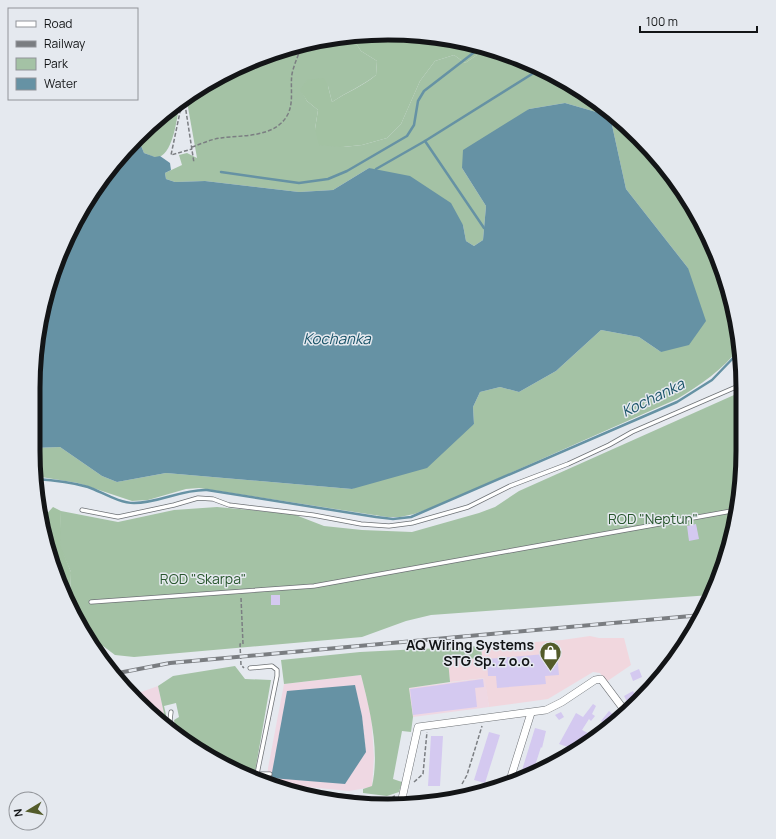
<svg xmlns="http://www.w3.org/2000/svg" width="776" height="839" font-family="Manrope,sans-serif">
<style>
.commercial{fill:#f1d7de}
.industrial{fill:#efd8e3}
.green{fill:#a4c2a5}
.forest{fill:#a3c2a3}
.water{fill:#6692a4}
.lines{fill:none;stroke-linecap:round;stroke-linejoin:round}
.stream{stroke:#6692a4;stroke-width:2.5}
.building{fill:#d4c9f0}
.service-casing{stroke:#6e7276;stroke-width:5}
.minor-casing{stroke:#6e7276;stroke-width:8}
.path{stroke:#7b7e82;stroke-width:1.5;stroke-dasharray:4 2;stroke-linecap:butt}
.service{stroke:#fff;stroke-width:3.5}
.minor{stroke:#fff;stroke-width:7}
.rail-casing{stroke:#7a7d81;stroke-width:4}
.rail{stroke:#e5e9ef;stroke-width:2.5;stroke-dasharray:8;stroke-linecap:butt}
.labels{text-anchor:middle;stroke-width:3;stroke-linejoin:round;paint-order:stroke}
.park-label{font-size:14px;fill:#28562d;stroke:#e5e9ef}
.poi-label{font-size:14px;font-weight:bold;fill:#131517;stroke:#e5e9ef;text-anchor:end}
.water-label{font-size:15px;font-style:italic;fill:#195368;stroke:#e5e9ef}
.rim{fill:none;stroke:#131517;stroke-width:5}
</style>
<rect width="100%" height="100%" fill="#e5e9ef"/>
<path class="commercial" d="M590 636 599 638H624L631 665 606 682 600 673 593 672 548 699 489 707 484 678 450 682 448 660 482 658 481 646 562 640Z"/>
<g class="industrial">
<path d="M361 675 371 715 374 757 372 787 349 791 267 783 268 768 284 684Z"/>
<path d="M485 678 489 707 413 717 409 688Z"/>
<path d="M158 686 167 727 154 718 133 695Z"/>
</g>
<g class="green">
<path d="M352 37 361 51 377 61 376 75C362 86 347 92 332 102L328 86 307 81 301 90 307 101 318 110 315 129 343 147 362 145 387 138 401 124 420 81 435 61 454 55 465 63 486 49C499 52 512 55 524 60 641 110 727 222 739 348 723 370 700 385 677 399L436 506 414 514 400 517H387L199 488 186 489 148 500 132 501 78 483 35 476 33 448 60 447 102 476 117 482 166 473 352 489 474 424 473 407 480 392 500 387 519 392 556 371 601 330 639 337 661 352 688 268 626 189 610 116 565 103 529 109 462 168 486 206 483 240 474 246 466 241 463 225 369 168 333 190 299 192 205 181 175 182 166 179 165 173 182 165 179 155 187 153 197 158 186 96 191 93 252 60 319 40Z"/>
<path d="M180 102C177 116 174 152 159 157 154 158 148 154 144 153L140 143 136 139Z"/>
<path d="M743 391 740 498 724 565 711 595 431 615 406 621 362 637 134 657 115 655 103 646 91 643 70 609 71 572 59 545 61 511 118 522 174 510 217 507 293 514 324 526 362 530 412 532 479 513 495 507 519 491Z"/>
<path d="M481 646 482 658 448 660 450 682 409 688 413 717 411 732 402 731 393 779 402 782 399 792 387 796 363 793V789L372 786C380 751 370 710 361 675L284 684 281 660 360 652Z"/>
<path d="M235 666 245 679 271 680 254 778 231 769 176 733 174 720 179 717 176 703 164 706 169 728 167 727 158 686 173 676Z"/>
</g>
<g class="forest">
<path d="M388 33 457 40 486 49 465 63 454 55 435 61 420 81 401 124 387 138 362 145 343 147 319 145 315 129 318 110 307 101 300 90 307 80 324 78 328 86 332 102C347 92 363 86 376 75L377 61 361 51 352 37Z"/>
<path d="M53 507 61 511 60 545 71 572 70 602 68 603 42 527 41 520Z"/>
</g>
<g class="water">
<path d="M565 103 610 116 626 189 688 268 706 321 689 345 661 352 639 337 601 330 556 371 519 392 500 387 480 392 473 407 474 424 427 468 352 489 166 473 117 482 102 476 60 447 33 448 40 319 60 252 93 191 136 139 140 143 144 153 155 157 160 156 170 163 171 170 165 173 166 179 175 182 205 181 299 192 333 190 369 168 410 176 451 203 463 225 466 241 474 246 483 240 486 206 462 168 463 150 529 109Z"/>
<path d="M355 685 362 716 366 752 345 784 271 778 287 691Z"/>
</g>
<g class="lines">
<g class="stream">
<path d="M425 141 484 228"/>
<path d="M376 169 425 141 540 69"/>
<path d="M221 172 299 183 328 179 347 171 407 136 414 125 418 101 424 91 481 47"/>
<path d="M36 479C53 480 71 482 88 487 102 492 119 503 134 503 159 503 182 489 207 490L376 517 393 519 411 517 677 402 712 380 739 352"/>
</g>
</g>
<g class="building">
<path d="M696 524 699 539 689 541 687 526Z"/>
<rect x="271" y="595" width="9" height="10"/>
<path d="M557 653 559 675 545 676 546 684 497 688 496 676H488L487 659Z"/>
<path d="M639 669 642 677 633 681 630 673Z"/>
<path d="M660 678 655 685 648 691 645 684Z"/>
<path d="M483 679 484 687 475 688 477 707 413 715 410 689Z"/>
<path d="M633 691 638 700 630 707 624 696Z"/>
<path d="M593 704 596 706 592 714 595 716 591 721 589 719 582 730 596 737 577 750 559 744 576 713 583 717Z"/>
<path d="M609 711 617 718 608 726 601 721Z"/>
<path d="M561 712 564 717 559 720 555 715Z"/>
<path d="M535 728 546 731 542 748 541 747 532 775 519 780Z"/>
<path d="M489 732 500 735 485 783 474 780Z"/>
<path d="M431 736H443L440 786H428Z"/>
</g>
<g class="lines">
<defs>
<g id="service">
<path d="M82 510 118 517 174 505 198 498 213 499 229 505 313 515 361 524 389 526 412 523 468 507 510 486 568 464 609 445 632 432 743 384"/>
<path d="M91 602 314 586 737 510"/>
<path d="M250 668 272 666 277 670V676L257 774"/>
<path d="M171 712 170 720 172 730"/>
<path d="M256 779 257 774H270"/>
</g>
<g id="minor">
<path d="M509 783 531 713"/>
<path d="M294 793 354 799 383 804"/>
<path d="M401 803 418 727 546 710 562 702 595 680 601 679 625 711"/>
</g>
</defs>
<use href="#service" class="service-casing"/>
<use href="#minor" class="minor-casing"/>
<g class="path">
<path d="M184 98 194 163"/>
<path d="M185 105 180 112 171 155 192 149"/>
<path d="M192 147C201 144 211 139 221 138 242 135 276 138 288 114 294 101 290 87 292 74 294 64 299 54 302 45"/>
<path d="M241 598 243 644H240L241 665 244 668"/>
<path d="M414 782 423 774 427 732"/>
<path d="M462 784 467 775 482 726"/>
<path d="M278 787 288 788"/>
<path d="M387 799 395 796"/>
</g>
<use href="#service" class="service"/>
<use href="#minor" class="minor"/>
<defs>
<path id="rail" d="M113 674 170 663 702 615"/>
</defs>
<use href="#rail" class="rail-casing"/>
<use href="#rail" class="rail"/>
</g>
<defs>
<symbol id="shop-pin" viewBox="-11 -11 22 30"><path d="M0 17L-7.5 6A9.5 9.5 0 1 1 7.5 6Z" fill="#535b2a" stroke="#e5e9ef"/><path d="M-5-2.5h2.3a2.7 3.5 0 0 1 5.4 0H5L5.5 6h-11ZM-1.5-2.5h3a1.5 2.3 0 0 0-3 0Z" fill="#fff"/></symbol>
</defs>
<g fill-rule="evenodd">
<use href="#shop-pin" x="538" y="640" width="25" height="34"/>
</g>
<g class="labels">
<g class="park-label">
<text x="653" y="524">ROD "Neptun"</text>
<text x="203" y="584">ROD "Skarpa"</text>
</g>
<g class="poi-label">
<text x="534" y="650">AQ Wiring Systems<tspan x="534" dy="16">STG Sp. z o.o.</tspan></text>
</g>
<g class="water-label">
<text x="337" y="344">Kochanka</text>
<text transform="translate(653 398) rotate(-26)" y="5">Kochanka</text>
</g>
</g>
<path d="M0 0H776V839H0ZM388 40H388A348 348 0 0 1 736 388V451A348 348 0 0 1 388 799H388A348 348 0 0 1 40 451V388A348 348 0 0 1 388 40Z" fill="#e5e9ef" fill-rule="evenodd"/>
<path class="rim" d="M388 40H388A348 348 0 0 1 736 388V451A348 348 0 0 1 388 799H388A348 348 0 0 1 40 451V388A348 348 0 0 1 388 40Z"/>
<rect x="8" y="8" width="130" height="92" fill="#e5e9ef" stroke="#919499"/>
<rect x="16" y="21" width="20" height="6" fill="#ffffff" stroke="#919499"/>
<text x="44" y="28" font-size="12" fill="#131517">Road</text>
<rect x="16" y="41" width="20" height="6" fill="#7a7d81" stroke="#919499"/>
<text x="44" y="48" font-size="12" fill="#131517">Railway</text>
<rect x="16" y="58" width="20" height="12" fill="#a4c2a5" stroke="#919499"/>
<text x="44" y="68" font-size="12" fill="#131517">Park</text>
<rect x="16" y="78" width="20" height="12" fill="#6692a4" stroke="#919499"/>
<text x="44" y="88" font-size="12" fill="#131517">Water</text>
<g transform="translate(28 811) rotate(260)"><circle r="19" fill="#e5e9ef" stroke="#919499"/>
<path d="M0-3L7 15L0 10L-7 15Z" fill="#535b2a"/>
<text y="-6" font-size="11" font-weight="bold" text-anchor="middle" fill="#131517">N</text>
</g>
<path d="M640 26v6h117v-6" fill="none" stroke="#131517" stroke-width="2"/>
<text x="646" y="26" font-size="12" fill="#131517" stroke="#e5e9ef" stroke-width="3" paint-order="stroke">100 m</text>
</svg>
